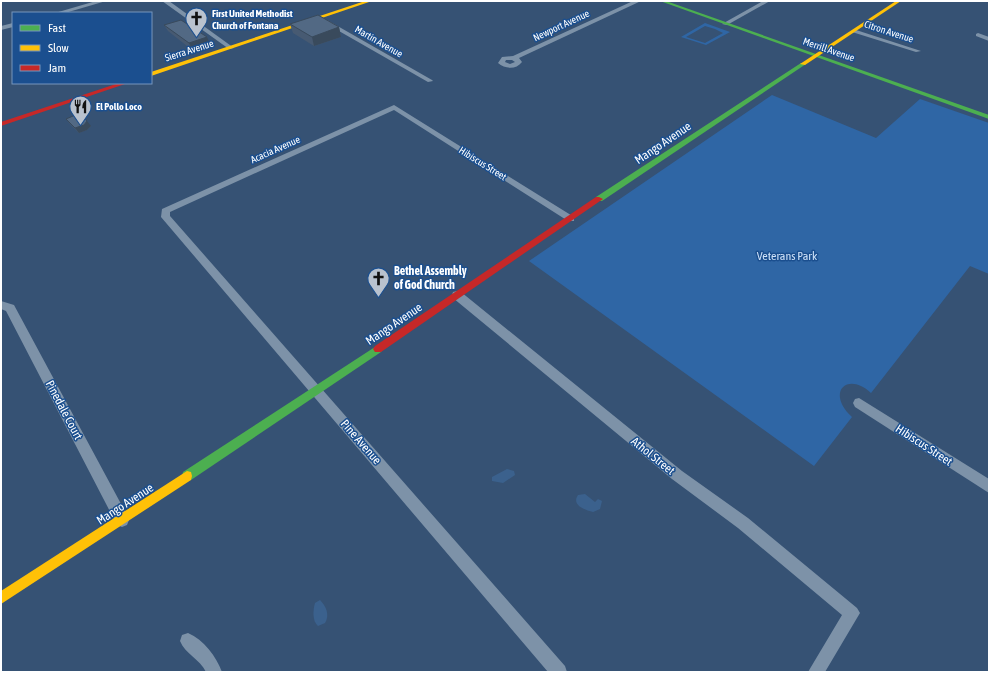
<svg xmlns="http://www.w3.org/2000/svg" width="990" height="673" font-family="'Asap Condensed',sans-serif">
<style>
.green{fill:#2f66a5;fill-rule:evenodd}
.water{fill:#3b618d}
.lines{fill:none;stroke-linecap:round;stroke-linejoin:round}
.street{fill:#7d92a8;fill-rule:evenodd}
.fast{fill:#4caf50;fill-rule:evenodd}
.slow{fill:#ffc107;fill-rule:evenodd}
.jam{fill:#c62828;fill-rule:evenodd}
.wall{fill:#475a72}
.shaded-wall{fill:#394a5c}
.building{fill:#526984;stroke:#394a5c}
.labels{text-anchor:middle;stroke-width:3;stroke-linejoin:round;paint-order:stroke}
.far-poi-label{font-size:10px;font-weight:bold;fill:#fff;stroke:#1b4f8f;text-anchor:start}
.far-street-label{font-size:10px;fill:#fff;stroke:#1b4f8f}
.street-label{font-size:12px;fill:#fff;stroke:#1b4f8f}
.park-label{font-size:12px;fill:#cfe3fa;stroke:#1b4f8f}
.poi-label{font-size:12px;font-weight:bold;fill:#fff;stroke:#1b4f8f;text-anchor:start}
</style>
<rect width="100%" height="100%" fill="#365274"/>
<g class="green">
<path d="M705 23 730 32 706 45 681 37ZM705 26 715 29 723 33 705 43 686 37Z"/>
<path d="M772 95 876 138 920 99 989 123V274L970 266 871 393C848 371 825 392 852 417L814 466 529 261Z"/>
</g>
<g class="water">
<path d="M507 469 514 471 515 475 503 483 492 481V477Z"/>
<path d="M585 494 595 502 598 499 602 501 600 509 593 512C585 510 571 505 578 495Z"/>
<path d="M320 600C326 606 330 615 325 623L318 626C312 621 313 610 315 603Z"/>
</g>
<g class="lines">
<g class="street">
<path d="M96 1H106L65 13H55Z"/>
<path d="M162 1H169L234 48 229 49Z"/>
<path d="M633 1H641L519 58 522 62C516 70 505 69 498 63L502 57 513 56ZM506 60H512L515 62 510 64 505 62Z"/>
<path d="M763 1H770L727 25 722 24Z"/>
<path d="M327 20 432 80 433 81 428 82 325 23 324 22Z"/>
<path d="M13 23V27L1 30V26Z"/>
<path d="M852 30H856L921 51 916 52 852 32Z"/>
<path d="M978 33 989 37V41L976 36V34Z"/>
<path d="M394 105 574 217V221H568L394 110 170 212V216L565 666 567 672H548L161 217 162 209Z"/>
<path d="M457 291 461 292 682 471 748 518 857 608 860 613 857 618 825 672H808L842 615 738 528 672 479 453 298 452 295 453 292Z"/>
<path d="M1 301 14 305 127 515 129 520 127 525 122 527 117 525 6 311 1 309Z"/>
<path d="M859 398 989 479V493L855 407 853 403 855 399Z"/>
<path d="M188 633C204 640 216 656 222 672H206C200 659 185 654 180 641L182 635Z"/>
</g>
<g class="fast">
<path d="M660 1H666L989 115V119Z"/>
<path d="M801 63 806 64 602 201H596V197Z"/>
<path d="M378 345 381 346 383 349 381 352 191 480 187 481 183 480 182 476 183 472Z"/>
</g>
<g class="slow">
<path d="M365 1H372L151 76V72Z"/>
<path d="M896 1H901L805 65 800 64Z"/>
<path d="M187 471 191 472 192 476 191 480 1 604V591Z"/>
</g>
<g class="jam">
<path d="M119 83H128L1 126V122Z"/>
<path d="M596 197H599L603 199 381 352H375L373 349 375 346Z"/>
</g>
</g>
<g class="wall">
<path d="M290 24 339 27 341 37 314 46 293 33Z"/>
<path d="M164 25 210 44 192 50 168 31Z"/>
<path d="M66 119 91 126 87 130 79 133 70 124Z"/>
</g>
<g class="shaded-wall">
<path d="M339 27 341 37 314 46 312 37Z"/>
<path d="M207 37 210 44 192 50 189 43Z"/>
<path d="M87 121 91 126 87 130 79 133 75 128Z"/>
</g>
<g class="building">
<path d="M318 15 339 27 312 37 290 24Z"/>
<path d="M181 20 207 37 189 43 164 25Z"/>
<path d="M80 113 87 121 84 125 75 128 66 119Z"/>
</g>
<defs>
<symbol id="church-pin" viewBox="-11 -11 22 30"><path d="M0 17L-7.5 6A9.5 9.5 0 1 1 7.5 6Z" fill="#b9c2ce" stroke="#1b4f8f"/><path d="M-1.2-6h2.4v3.5h3.3v2.4h-3.3V6h-2.4V-.1h-3.3v-2.4h3.3Z" fill="#111"/></symbol>
<symbol id="restaurant-pin" viewBox="-11 -11 22 30"><path d="M0 17L-7.5 6A9.5 9.5 0 1 1 7.5 6Z" fill="#b9c2ce" stroke="#1b4f8f"/><path d="M-5-6h1v4h1v-4h1v4h1v-4h1v5L-1.5 .5V6h-2V.5L-5-1ZM5-6V6H3V1.5H1.5Q1.5-4 5-6Z" fill="#111"/></symbol>
</defs>
<g fill-rule="evenodd">
<use href="#church-pin" x="184" y="6" width="25" height="34"/>
<use href="#restaurant-pin" x="68" y="94" width="25" height="34"/>
<use href="#church-pin" x="366" y="266" width="25" height="34"/>
</g>
<g class="labels">
<g class="far-poi-label">
<text x="212" y="17">First United Methodist<tspan x="212" dy="12">Church of Fontana</tspan></text>
<text x="96" y="110">El Pollo Loco</text>
</g>
<g class="far-street-label">
<text transform="translate(561 25) rotate(-25)" y="4">Newport Avenue</text>
<text transform="translate(889 31) rotate(18)" y="4">Citron Avenue</text>
<text transform="translate(379 41) rotate(30)" y="4">Martin Avenue</text>
<text transform="translate(829 49) rotate(19)" y="4">Merrill Avenue</text>
<text transform="translate(189 50) rotate(-18)" y="4">Sierra Avenue</text>
<text transform="translate(275 149) rotate(-24)" y="4">Acacia Avenue</text>
<text transform="translate(483 163) rotate(32)" y="4">Hibiscus Street</text>
</g>
<g class="street-label">
<text transform="translate(663 143) rotate(-34)" y="4">Mango Avenue</text>
<text transform="translate(394 324) rotate(-34)" y="4">Mango Avenue</text>
<text transform="translate(64 410) rotate(62)" y="4">Pinedale Court</text>
<text transform="translate(361 442) rotate(49)" y="4">Pine Avenue</text>
<text transform="translate(924 445) rotate(33)" y="4">Hibiscus Street</text>
<text transform="translate(653 456) rotate(39)" y="4">Athol Street</text>
<text transform="translate(125 504) rotate(-33)" y="4">Mango Avenue</text>
</g>
<g class="park-label">
<text x="787" y="260">Veterans Park</text>
</g>
<g class="poi-label">
<text x="394" y="275">Bethel Assembly<tspan x="394" dy="14">of God Church</tspan></text>
</g>
</g>
<rect width="990" height="673" fill="none" stroke="#ffffff" stroke-width="4"/>
<rect x="12" y="12" width="140" height="72" fill="#1b4f8f" stroke="#7695bc"/>
<rect x="20" y="25" width="20" height="6" fill="#4caf50" stroke="#7695bc"/>
<text x="48" y="32" font-size="12" fill="#ffffff">Fast</text>
<rect x="20" y="45" width="20" height="6" fill="#ffc107" stroke="#7695bc"/>
<text x="48" y="52" font-size="12" fill="#ffffff">Slow</text>
<rect x="20" y="65" width="20" height="6" fill="#c62828" stroke="#7695bc"/>
<text x="48" y="72" font-size="12" fill="#ffffff">Jam</text>
</svg>
